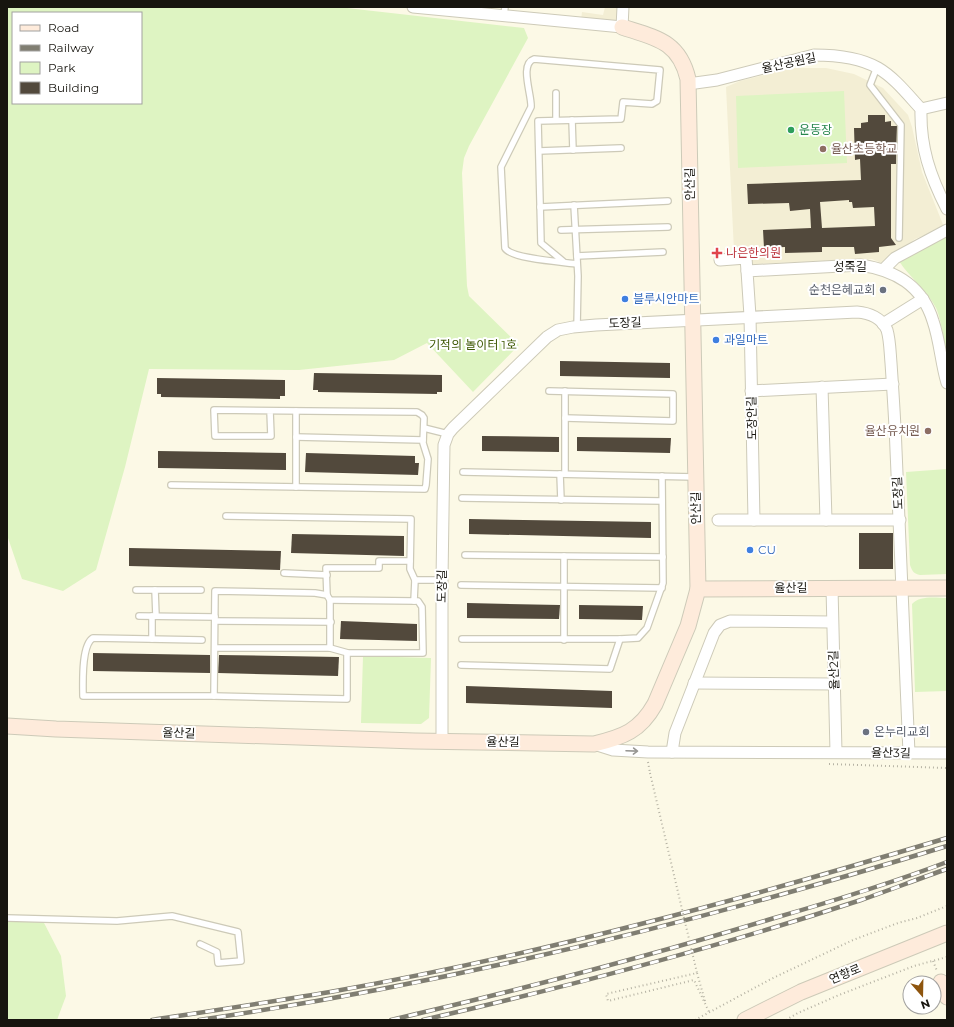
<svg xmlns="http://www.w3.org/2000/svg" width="954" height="1027" font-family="Montserrat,'Noto Sans KR',sans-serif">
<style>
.built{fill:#f3eed4}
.green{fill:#def4c2;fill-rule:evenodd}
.building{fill:#52493c;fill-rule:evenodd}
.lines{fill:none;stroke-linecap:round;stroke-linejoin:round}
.lane-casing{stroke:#cdcab8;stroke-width:8}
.street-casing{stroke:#cdcab8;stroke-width:13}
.secondary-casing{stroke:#cdcab8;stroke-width:17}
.path{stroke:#b6b3a4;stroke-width:2;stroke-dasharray:1 3;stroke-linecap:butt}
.lane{stroke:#fff;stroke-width:5.5}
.street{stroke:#fff;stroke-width:11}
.secondary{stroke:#feebdb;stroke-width:15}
.rail-casing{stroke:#807e72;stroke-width:4.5}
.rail{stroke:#fff;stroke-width:3;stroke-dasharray:9;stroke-linecap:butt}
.path-bridge{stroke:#b6b3a4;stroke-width:2;stroke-dasharray:1 3;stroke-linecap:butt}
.oneway{stroke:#979693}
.leisure-dot{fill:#2e9e5b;stroke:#fff;stroke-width:1.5}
.education-dot{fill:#8d6e63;stroke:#fff;stroke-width:1.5}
.health-dot{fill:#e0444e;stroke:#fff;stroke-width:1.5}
.worship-dot{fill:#6b7280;stroke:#fff;stroke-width:1.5}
.shop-dot{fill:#3f7fe0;stroke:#fff;stroke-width:1.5}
.labels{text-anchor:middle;stroke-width:4;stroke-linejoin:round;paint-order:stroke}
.street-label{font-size:12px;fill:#17150f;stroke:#fff}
.leisure-label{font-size:12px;fill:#27864d;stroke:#fff;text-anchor:start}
.education-label{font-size:12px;fill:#785e54;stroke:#fff;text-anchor:start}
.health-label{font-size:12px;fill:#be3a42;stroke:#fff;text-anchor:start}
.worship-label{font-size:12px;fill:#5b616d;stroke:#fff;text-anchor:end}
.shop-label{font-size:12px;fill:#366cbe;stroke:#fff;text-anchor:start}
.park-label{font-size:12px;fill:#3e5803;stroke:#fff}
</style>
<rect width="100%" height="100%" fill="#fcf9e6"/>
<g class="built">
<path d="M605 7H619V23L581 20 582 12 603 15Z"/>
<path d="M793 68H826L854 74 883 88 908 115 912 127 922 172 944 227 915 239 884 264 872 259 753 264 749 251H734L726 87 740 81Z"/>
</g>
<g class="green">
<path d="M7 7H338L524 28 528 38 469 146 464 158 462 173 467 286 469 296 519 345 473 392 427 343 394 360 299 370 149 369 125 467 96 570 63 591 22 579 7 535ZM13 13H141V103H13Z"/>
<path d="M844 91 847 163 738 168 736 96Z"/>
<path d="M947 235V364C945 349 942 321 936 308 927 290 910 278 899 261Z"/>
<path d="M947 469V574L920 575C914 574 912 571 910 565L906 472Z"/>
<path d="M947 598V691L915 692 912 604C920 595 936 598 947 598Z"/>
<path d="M363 656 431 658 429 718 421 724 361 723Z"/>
<path d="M42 919 61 956 66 996 57 1020H7V920Z"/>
</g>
<g class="building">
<path d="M868 115H885V122L891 121V126H897L896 164H891V238L896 245 879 247V252L855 254 854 247H822V252L785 253V247L764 248 763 230 811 228 810 209 790 211 789 203 748 204 747 184 861 180 860 159 855 160 854 128H861V123L868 122ZM849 200V202H852L853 208 874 207 875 226 822 228 820 202Z"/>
<path d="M560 361 670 363V378L560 376Z"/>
<path d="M314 373 442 375V392H437V394L318 392V390H313Z"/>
<path d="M157 378 285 380V396H280V399L161 397V394H157Z"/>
<path d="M482 436 559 437V452L482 451Z"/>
<path d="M577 437 671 438 670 453 577 451Z"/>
<path d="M158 451 286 453V470L158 468Z"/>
<path d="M306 453 415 456V463H419L418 475 305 472Z"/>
<path d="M469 519 651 522V538L469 534Z"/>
<rect x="859" y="533" width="34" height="36"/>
<path d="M292 534 404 536V556L291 553Z"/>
<path d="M129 548 281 551 280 570 129 566Z"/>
<path d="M467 603 560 605 559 619 467 618Z"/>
<path d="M579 605 643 606 642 620 579 619Z"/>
<path d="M341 621 417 624V641L340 639Z"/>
<path d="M93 653 210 655V673L93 671Z"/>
<path d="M219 655 339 657 338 676 218 673Z"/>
<path d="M466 686 612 691V708L466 703Z"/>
</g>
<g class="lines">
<defs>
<g id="lane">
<path d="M504 16 505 7"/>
<path d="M877 67 870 85 901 125 899 238"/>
<path d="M556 120V93"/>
<path d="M572 120 573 150"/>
<path d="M539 151 621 148"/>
<path d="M574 205 578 276 577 327"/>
<path d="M540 207 668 201"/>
<path d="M561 230 668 227"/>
<path d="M577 256 663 252"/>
<path d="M564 262 541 243 538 121 621 119 623 102 652 104 657 101 660 70 534 59C519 64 532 95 531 107L501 167 505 248C511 259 563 262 577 264"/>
<path d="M549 391 673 394V421L565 418"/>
<path d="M424 428 448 434"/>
<path d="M296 437 423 440"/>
<path d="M463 472 695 477"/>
<path d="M560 474 561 500"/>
<path d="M565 474V391"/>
<path d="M171 485 425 489 426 485 428 459 423 443 424 418 422 415 417 412 214 410 215 436H271L270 411"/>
<path d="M296 487V411"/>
<path d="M462 498 662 501"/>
<path d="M465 555 663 557"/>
<path d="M564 556V640"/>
<path d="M284 573 327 575"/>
<path d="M415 580H442"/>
<path d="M461 585 662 588"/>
<path d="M136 590H201"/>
<path d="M155 590 156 616"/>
<path d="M327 595 326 568H379V561H410"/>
<path d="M139 616 215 617"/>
<path d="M215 621 331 622"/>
<path d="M152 639V616"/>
<path d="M462 639H620L638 638 647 628 663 583 662 476"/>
<path d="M202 640 93 638C81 645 83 684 83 696H214L347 699V653"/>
<path d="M215 648H330L348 653H423L422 607 418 601H414"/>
<path d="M330 648V600"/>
<path d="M461 665 610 669 620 639"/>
<path d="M214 696 215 591 315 593 327 595 330 600 414 601 415 580 410 569 411 519 226 516"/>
<path d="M7 918 117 921 172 916 238 932 241 961 218 963 217 952 200 944"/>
</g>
<g id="street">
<path d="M413 7 622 27 623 7"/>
<path d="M688 84 717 80 814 55C835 55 859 57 878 68 895 78 908 95 921 109 920 147 930 176 947 209"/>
<path d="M921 109 947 103"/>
<path d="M720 260 746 258 747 271"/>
<path d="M884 269 895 258 947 230"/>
<path d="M883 324 923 299"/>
<path d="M822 387 826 520"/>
<path d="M751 391 893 384"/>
<path d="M718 520H900"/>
<path d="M754 520 750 316 747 271 860 265C895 270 922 285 933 321 940 341 941 363 947 383"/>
<path d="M832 588 836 752"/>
<path d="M694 683 834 684"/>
<path d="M442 741V580L444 445 448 434 453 428 547 337 558 330 573 327 596 325 857 312C869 313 882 318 887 330 890 340 890 352 891 363 893 392 895 421 896 450 901 551 905 652 909 753"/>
<path d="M594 744 613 750 648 752 947 753"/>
<path d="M672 752 675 733 714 633 720 625 730 621 832 622"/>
</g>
<g id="secondary">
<path d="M622 27C656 38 679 41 688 79L698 589"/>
<path d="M7 726 56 729 415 741 594 744C623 737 640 731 655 704L688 626 698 589 947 588"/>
<path d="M941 982 947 997"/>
<path d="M745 1020 801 992 947 933"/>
</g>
</defs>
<use href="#lane" class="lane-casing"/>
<use href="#street" class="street-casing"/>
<use href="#secondary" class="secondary-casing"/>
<g class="path">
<path d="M648 762 650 773"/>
<path d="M829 764 947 768"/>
<path d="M933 961 937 971"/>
<path d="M705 1001 697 973 606 994 608 1001 694 980 709 1012"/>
<path d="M695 1020 771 979 853 940 898 923 917 918 947 906"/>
<path d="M786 1020 798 1013 839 995 914 966 947 957"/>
</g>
<use href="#lane" class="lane"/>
<use href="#street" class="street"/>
<use href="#secondary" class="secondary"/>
<defs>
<g id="rail">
<path d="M152 1020C211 1011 271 1002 330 992 539 955 744 899 947 838"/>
<path d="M199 1020C453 983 703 921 947 846"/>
<path d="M391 1020C519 990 646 957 771 919 830 902 889 884 947 862"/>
<path d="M423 1020C571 986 718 947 861 900 890 890 918 879 947 869"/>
</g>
</defs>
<use href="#rail" class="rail-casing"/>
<use href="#rail" class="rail"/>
<path class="path-bridge" d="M650 773 697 973"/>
</g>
<defs><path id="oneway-shaft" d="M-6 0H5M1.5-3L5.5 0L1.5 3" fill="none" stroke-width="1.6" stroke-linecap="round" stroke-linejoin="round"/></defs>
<use class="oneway" href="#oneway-shaft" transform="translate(632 751) rotate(2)"/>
<circle class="leisure-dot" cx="791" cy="130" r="4"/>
<g class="education-dot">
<circle cx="823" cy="149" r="4"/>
<circle cx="928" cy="431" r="4"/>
</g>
<path class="health-dot" d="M715 247h4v4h4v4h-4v4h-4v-4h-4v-4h4z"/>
<g class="worship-dot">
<circle cx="883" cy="290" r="4"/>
<circle cx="866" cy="732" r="4"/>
</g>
<g class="shop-dot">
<circle cx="625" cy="299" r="4"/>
<circle cx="716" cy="340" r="4"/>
<circle cx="750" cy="550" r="4"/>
</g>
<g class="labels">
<g class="street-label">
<text transform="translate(789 63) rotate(-12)" y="4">율산공원길</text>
<text transform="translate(690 184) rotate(-91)" y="4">안산길</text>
<text x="850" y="271">성죽길</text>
<text transform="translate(625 323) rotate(-3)" y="4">도장길</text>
<text transform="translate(752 418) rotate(-91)" y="4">도장안길</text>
<text transform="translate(898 493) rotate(-93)" y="4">도장길</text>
<text transform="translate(696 508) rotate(-91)" y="4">안산길</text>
<text transform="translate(442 586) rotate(-89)" y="4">도장길</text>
<text transform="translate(791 588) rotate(-1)" y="4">율산길</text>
<text transform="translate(834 670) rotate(-92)" y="4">율산2길</text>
<text transform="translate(179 733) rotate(2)" y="4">율산길</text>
<text transform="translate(503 742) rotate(1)" y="4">율산길</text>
<text transform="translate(891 753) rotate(1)" y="4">율산3길</text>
<text transform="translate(845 974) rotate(-22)" y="4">연향로</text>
</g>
<g class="leisure-label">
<text x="799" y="134">운동장</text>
</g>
<g class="education-label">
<text x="831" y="153">율산초등학교</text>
<text x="920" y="435" text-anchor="end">율산유치원</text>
</g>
<g class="health-label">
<text x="726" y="257">나은한의원</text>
</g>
<g class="worship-label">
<text x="875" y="294">순천은혜교회</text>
<text x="874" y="736" text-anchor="start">온누리교회</text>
</g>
<g class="shop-label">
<text x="633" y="303">블루시안마트</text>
<text x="724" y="344">과일마트</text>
<text x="758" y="554">CU</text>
</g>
<g class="park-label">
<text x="473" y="349">기적의 놀이터 1호</text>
</g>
</g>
<rect width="954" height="1027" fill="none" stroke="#17150f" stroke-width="16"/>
<rect x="12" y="12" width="130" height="92" fill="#ffffff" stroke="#a2a19f"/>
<rect x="20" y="25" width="20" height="6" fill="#feebdb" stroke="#a2a19f"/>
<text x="48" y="32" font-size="12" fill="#17150f">Road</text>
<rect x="20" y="45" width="20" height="6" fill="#807e72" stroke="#a2a19f"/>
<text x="48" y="52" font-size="12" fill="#17150f">Railway</text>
<rect x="20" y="62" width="20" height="12" fill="#def4c2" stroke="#a2a19f"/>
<text x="48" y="72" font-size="12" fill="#17150f">Park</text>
<rect x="20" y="82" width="20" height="12" fill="#52493c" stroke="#a2a19f"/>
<text x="48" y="92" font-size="12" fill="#17150f">Building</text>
<g transform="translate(922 995) rotate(160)"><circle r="19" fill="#ffffff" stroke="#a2a19f"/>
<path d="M0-3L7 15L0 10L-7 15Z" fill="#8e550e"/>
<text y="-6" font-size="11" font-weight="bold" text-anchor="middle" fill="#17150f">N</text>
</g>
</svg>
